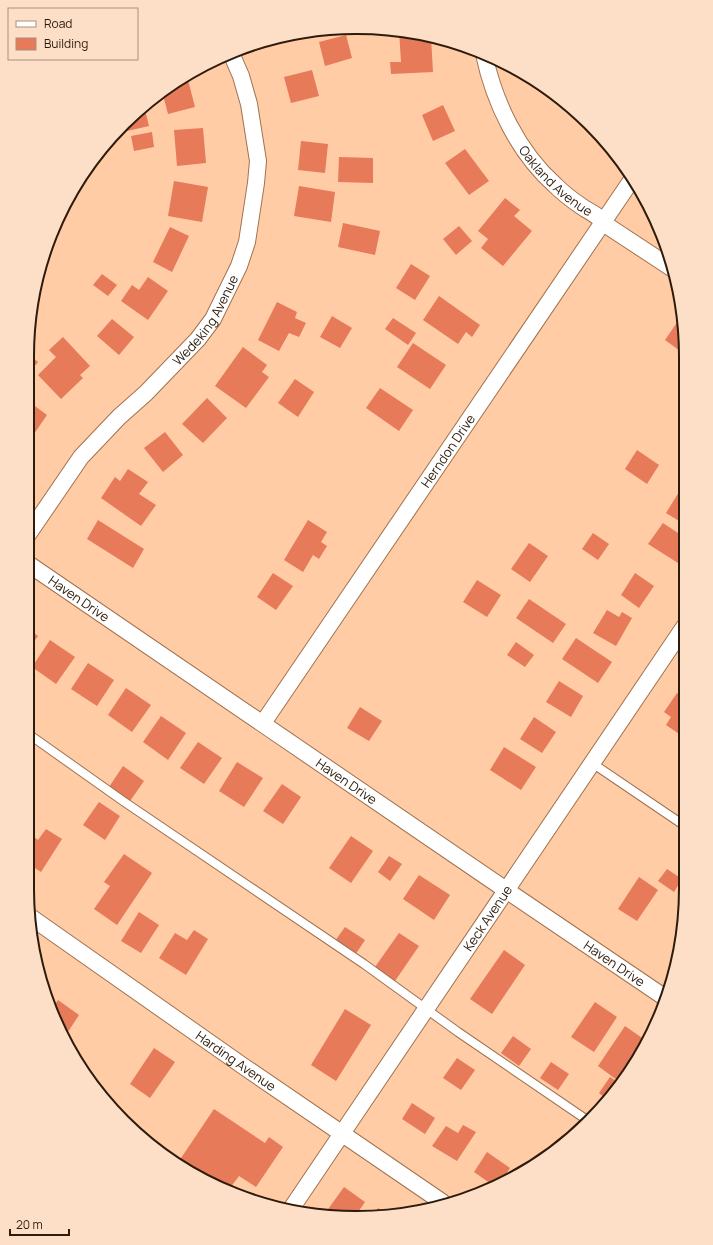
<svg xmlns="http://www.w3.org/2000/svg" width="713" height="1245" font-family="Manrope,sans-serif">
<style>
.building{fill:#e67a59}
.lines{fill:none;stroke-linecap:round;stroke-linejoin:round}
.lane-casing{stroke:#a0724e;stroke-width:10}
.street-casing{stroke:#a0724e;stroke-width:18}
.lane{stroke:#fff;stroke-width:8}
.street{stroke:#fff;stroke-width:16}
.labels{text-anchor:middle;stroke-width:3;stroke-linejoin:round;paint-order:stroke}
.street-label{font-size:13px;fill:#2d1b0c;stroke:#fddec7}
.rim{fill:none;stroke:#2d1b0c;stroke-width:2}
</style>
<rect width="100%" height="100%" fill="#ffcca6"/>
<g class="building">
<path d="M399 30 431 37 433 72 391 74 390 62H401Z"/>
<path d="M346 35 352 58 325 66 319 42Z"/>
<path d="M312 70 319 96 291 103 284 77Z"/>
<path d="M188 80 195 107 168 114 162 91 175 83Z"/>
<path d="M443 105 455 131 433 141 422 115Z"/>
<path d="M145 110 149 126 127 131 125 124 138 112Z"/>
<path d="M203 128 206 163 177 166 174 130Z"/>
<path d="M152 132 154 147 134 151 131 136Z"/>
<path d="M301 141 328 144 325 173 298 170Z"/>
<path d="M465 149 489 181 469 195 445 163Z"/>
<path d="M339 157 373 158V183L338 182Z"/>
<path d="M174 181 208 187 202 222 168 216Z"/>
<path d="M299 186 335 192 331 222 294 216Z"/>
<path d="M505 198 520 210 514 216 532 231 503 266 481 248 488 239 478 231Z"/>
<path d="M343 223 380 231 375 255 338 247Z"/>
<path d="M459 226 472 241 456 255 443 239Z"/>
<path d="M170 227 189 236 172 272 153 262Z"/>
<path d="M411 264 430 276 415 300 396 288Z"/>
<path d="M102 274 117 285 108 296 93 285Z"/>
<path d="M148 277 168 291 148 320 121 301 132 285 139 290Z"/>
<path d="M439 296 480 325 472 337 466 332 458 344 423 320Z"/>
<path d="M277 302 297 312 295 318 306 323 299 337 289 333 279 351 258 340Z"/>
<path d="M332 316 352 328 340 348 320 337Z"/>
<path d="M393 318 416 333 408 345 385 329Z"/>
<path d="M112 319 134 337 119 355 97 336Z"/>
<path d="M678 321 683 324V353L665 340Z"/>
<path d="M63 337 90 366 80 375 83 378 61 399 38 375 56 357 49 350Z"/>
<path d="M413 343 446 365 430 389 397 367Z"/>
<path d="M243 347 267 365 262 372 269 377 246 408 215 386Z"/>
<path d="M28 354 38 362 28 374Z"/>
<path d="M295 379 314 392 298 417 278 403Z"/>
<path d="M380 388 413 410 399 431 366 408Z"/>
<path d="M207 398 227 418 203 443 182 424Z"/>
<path d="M28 401 47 415 34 434 28 429Z"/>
<path d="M165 432 183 455 163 472 144 448Z"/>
<path d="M637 450 659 465 647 484 625 469Z"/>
<path d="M128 469 148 482 139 494 156 505 141 526 101 498 115 477 120 481Z"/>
<path d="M679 492 684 495V524L666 513Z"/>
<path d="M98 520 144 549 133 568 87 539Z"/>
<path d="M308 520 327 532 321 542 327 546 319 559 313 555 303 572 284 560Z"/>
<path d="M663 523 684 537V554L678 563 648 544Z"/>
<path d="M593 533 609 544 598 560 582 549Z"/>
<path d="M529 543 548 556 530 582 511 569Z"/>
<path d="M273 573 293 586 276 610 257 597Z"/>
<path d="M635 573 654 586 639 608 621 595Z"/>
<path d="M477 580 501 595 487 617 463 602Z"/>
<path d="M529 599 566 624 553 643 516 618Z"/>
<path d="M607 610 619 617 622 612 632 618 616 646 593 633Z"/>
<path d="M27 628 38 636 27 651Z"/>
<path d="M576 638 612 662 598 683 562 659Z"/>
<path d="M50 640 75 657 56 684 32 667Z"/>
<path d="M516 642 534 655 525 667 507 655Z"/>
<path d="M88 663 114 680 97 706 71 689Z"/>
<path d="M559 681 583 696 571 717 546 702Z"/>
<path d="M126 688 151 705 132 732 108 715Z"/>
<path d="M677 693 685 699V738L666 725 671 717 664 712Z"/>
<path d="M360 707 382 721 369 741 347 728Z"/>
<path d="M161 716 186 733 168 760 143 742Z"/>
<path d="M534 717 556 732 542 753 520 739Z"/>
<path d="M198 742 222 758 204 784 180 768Z"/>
<path d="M504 747 536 767 521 790 490 770Z"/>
<path d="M237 762 263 778 244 807 219 791Z"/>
<path d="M123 766 144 781 130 801 109 787Z"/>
<path d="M282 784 301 797 283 824 263 811Z"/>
<path d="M99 802 120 816 105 840 83 825Z"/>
<path d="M46 829 62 839 41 872 27 863V847L34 837 38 840Z"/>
<path d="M351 836 373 851 351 883 329 868Z"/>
<path d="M124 854 152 873 117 925 94 909 110 886 104 882Z"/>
<path d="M389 856 402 864 390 881 378 872Z"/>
<path d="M667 869 682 879 674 892 658 881Z"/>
<path d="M419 875 450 895 434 920 403 899Z"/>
<path d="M639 877 658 890 637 921 618 909Z"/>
<path d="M139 912 159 925 141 953 121 941Z"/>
<path d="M345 927 365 940 355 955 335 941Z"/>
<path d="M194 930 208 939 186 975 159 958 175 933 187 940Z"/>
<path d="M399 933 419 946 395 981 375 967Z"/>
<path d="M504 950 525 965 492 1014 470 999Z"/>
<path d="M58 1000 79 1015 66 1035 52 1009Z"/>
<path d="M595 1002 617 1017 594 1052 571 1037Z"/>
<path d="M345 1009 371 1025 336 1081 311 1065Z"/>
<path d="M625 1026 645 1040 617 1080 598 1066Z"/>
<path d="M513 1036 531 1049 519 1066 501 1053Z"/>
<path d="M154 1048 175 1062 150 1098 130 1084Z"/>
<path d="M457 1058 475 1070 461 1090 443 1078Z"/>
<path d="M551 1062 569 1074 558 1090 540 1078Z"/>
<path d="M610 1077 618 1082 605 1098 599 1093Z"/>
<path d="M412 1103 435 1118 425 1134 402 1119Z"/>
<path d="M214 1109 265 1143 269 1137 283 1147 256 1187 239 1176 230 1188 177 1164Z"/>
<path d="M463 1125 476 1132 457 1161 432 1146 446 1126 458 1133Z"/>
<path d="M487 1152 510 1168 501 1182 494 1186 474 1172Z"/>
<path d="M344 1187 365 1202 356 1215 326 1212Z"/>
<path d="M378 1208 389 1215 378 1217H372Z"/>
</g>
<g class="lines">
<defs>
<g id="lane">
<path d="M27 733 123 801 364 964 458 1032 587 1120"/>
<path d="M592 763 685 826"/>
</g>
<g id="street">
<path id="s1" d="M484 54C494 102 518 152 555 185 563 193 572 200 581 206 589 212 598 214 603 223L673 269"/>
<path id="s2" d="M27 536 81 457 119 417 146 393 198 339 213 319 239 266 247 242 256 183 258 161 249 104 241 76 231 53"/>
<path id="s3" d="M27 563 506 890 667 999"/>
<path id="s4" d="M263 723 633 178"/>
<path id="s5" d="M32 918 243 1066 442 1202"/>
<path id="s6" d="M291 1209 684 627"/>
</g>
</defs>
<use href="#lane" class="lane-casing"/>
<use href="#street" class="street-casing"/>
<use href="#lane" class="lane"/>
<use href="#street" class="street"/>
</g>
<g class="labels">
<g class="street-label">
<text dy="5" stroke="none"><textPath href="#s1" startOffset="149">Oakland Avenue</textPath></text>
<text dy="5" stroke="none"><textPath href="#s2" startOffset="282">Wedeking Avenue</textPath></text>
<text dy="5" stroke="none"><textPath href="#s4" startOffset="329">Herndon Drive</textPath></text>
<text dy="5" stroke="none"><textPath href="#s3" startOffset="63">Haven Drive</textPath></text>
<text dy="5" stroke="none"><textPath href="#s3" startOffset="387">Haven Drive</textPath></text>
<text dy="5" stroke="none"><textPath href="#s6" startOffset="351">Keck Avenue</textPath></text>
<text dy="5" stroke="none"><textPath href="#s3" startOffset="711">Haven Drive</textPath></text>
<text dy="5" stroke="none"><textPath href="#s5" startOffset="249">Harding Avenue</textPath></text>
</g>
</g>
<path d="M0 0H713V1245H0ZM356 34H357A322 322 0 0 1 679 356V889A322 322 0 0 1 357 1211H356A322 322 0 0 1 34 889V356A322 322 0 0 1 356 34Z" fill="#fddec7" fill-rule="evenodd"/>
<path class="rim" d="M356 34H357A322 322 0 0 1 679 356V889A322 322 0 0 1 357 1211H356A322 322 0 0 1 34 889V356A322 322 0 0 1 356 34Z"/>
<rect x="8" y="8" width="130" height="52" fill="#fddec7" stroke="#aa907c"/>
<rect x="16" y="21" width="20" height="6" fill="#ffffff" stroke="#aa907c"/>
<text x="44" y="28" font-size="12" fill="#2d1b0c">Road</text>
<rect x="16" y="38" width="20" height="12" fill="#e67a59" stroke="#aa907c"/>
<text x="44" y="48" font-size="12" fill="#2d1b0c">Building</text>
<path d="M10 1229v6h59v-6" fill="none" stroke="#2d1b0c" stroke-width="2"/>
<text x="16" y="1229" font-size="12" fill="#2d1b0c" stroke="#fddec7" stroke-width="3" paint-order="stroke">20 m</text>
</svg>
